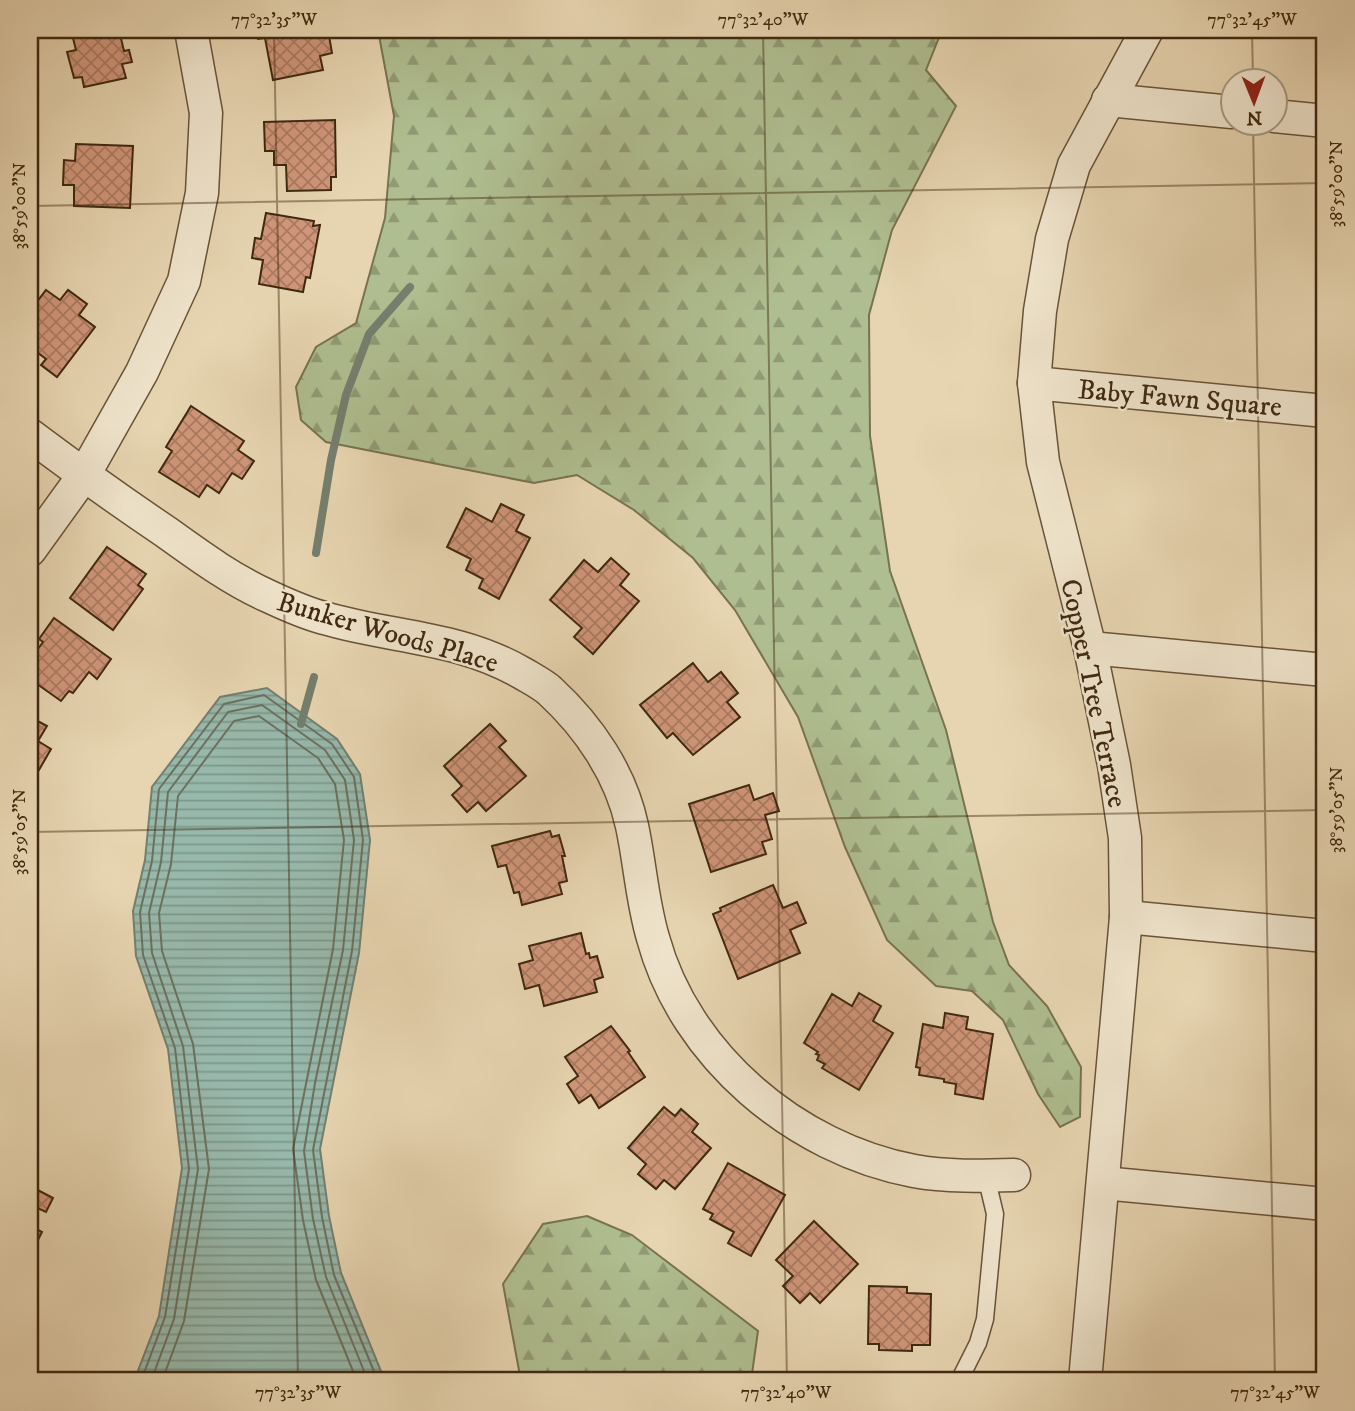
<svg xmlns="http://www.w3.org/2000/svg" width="1355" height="1411" font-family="'IM FELL DW Pica',serif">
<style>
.forest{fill:url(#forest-firs);stroke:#787350;stroke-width:2}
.water{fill:url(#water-rules);stroke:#747f6e;stroke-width:2}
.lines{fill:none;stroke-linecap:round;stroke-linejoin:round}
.shore{stroke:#6c705e;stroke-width:2}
.stream{stroke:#747f6e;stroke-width:8}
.building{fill:url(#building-cross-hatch);stroke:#402810;stroke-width:2}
.service-casing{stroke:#6a5338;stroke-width:19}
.minor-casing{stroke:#6a5338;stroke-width:35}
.service{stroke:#efe4cc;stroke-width:16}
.minor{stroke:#efe4cc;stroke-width:32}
.ticks{fill:none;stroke:#402810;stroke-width:2;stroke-opacity:0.45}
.labels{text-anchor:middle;stroke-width:5;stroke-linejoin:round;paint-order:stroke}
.street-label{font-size:28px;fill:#402810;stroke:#efe4cc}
.neatline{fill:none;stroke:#402810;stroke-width:2.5}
.ticks-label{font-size:18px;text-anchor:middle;fill:#402810}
</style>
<defs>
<pattern id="forest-firs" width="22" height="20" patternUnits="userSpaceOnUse" patternTransform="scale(1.75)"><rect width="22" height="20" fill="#afbe90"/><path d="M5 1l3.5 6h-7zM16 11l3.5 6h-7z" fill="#909a74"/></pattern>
<pattern id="water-rules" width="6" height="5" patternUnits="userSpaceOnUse" patternTransform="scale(1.75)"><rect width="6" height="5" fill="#97b9ac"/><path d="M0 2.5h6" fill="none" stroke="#7d968b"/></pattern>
<pattern id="building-cross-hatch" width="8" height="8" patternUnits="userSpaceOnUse" patternTransform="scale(1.75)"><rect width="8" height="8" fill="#d09679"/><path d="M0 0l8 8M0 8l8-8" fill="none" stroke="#aa7a62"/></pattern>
</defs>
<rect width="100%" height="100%" fill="#e7d5b1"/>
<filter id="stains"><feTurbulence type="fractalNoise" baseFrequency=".00286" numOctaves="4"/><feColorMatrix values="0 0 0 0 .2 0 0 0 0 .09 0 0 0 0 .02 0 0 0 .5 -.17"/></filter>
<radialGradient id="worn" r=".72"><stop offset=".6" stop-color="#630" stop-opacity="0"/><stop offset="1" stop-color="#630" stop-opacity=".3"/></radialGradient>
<g class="forest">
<path d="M378 30H942L926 70 956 106 892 230 869 315 870 436 890 571 946 730 993 922 1009 965 1047 1006 1081 1067 1080 1117 1060 1127 1038 1094 1003 1020 972 991 936 986 887 940 845 847 798 717 735 610 693 558 634 510 577 475 534 483 326 442 301 420 296 387 316 347 356 323 385 218 394 116Z"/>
<path d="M587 1216 632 1235 758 1331 751 1381H521L503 1284 543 1224Z"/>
</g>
<path class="water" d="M267 688 337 739 360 774 370 840 359 953 320 1149 329 1216 341 1273 385 1381H134L159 1316 182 1168 168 1049 136 956 133 911 145 860 152 787 220 697Z"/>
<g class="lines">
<g class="shore">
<path d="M141 1381 165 1317 189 1169 175 1048 143 955 140 912 152 861 159 789 224 704 264 695 332 744 354 777 363 840 352 951 313 1150 322 1217 334 1275 378 1381"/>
<path d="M151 1381 174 1319 198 1169 183 1046 152 953 149 913 161 862 168 792 228 712 262 705 325 750 345 780 354 840 343 950 315 1083 304 1151 313 1219 326 1277 368 1381"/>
<path d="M162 1381 184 1321 209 1169 193 1044 162 951 159 913 171 864 178 796 234 721 259 716 318 758 335 784 344 840 333 949 293 1149 303 1220 316 1280 357 1381"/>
</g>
<g class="stream">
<path d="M316 553 331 460 346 395 369 334 410 287"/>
<path d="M301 724 314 677"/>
</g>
</g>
<g class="building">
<path d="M71 30H119L124 51 129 50 132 62 122 64 126 78 84 87 82 77 74 78 67 52 76 50Z"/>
<path d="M256 30H328L332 53 320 56 323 70 273 80 265 38 258 39Z"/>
<path d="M335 120 336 177H331V190L287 191 286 165H274V151H265L264 122Z"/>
<path d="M76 144 133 146 130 208 74 206V185H63L64 160 75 161Z"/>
<path d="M266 213 314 221 313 226 320 225 310 278 306 277 303 292 259 284 263 260 252 258 255 238 261 239Z"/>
<path d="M46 290 60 300 68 290 87 304 79 315 95 327 57 377 41 365 46 359 30 347V311Z"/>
<path d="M191 406 244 441 238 450 254 461 242 479 232 473 219 493 207 485 199 497 159 472 172 451 166 447Z"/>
<path d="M501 504 524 515 516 531 530 538 499 599 479 588 483 579 466 570 471 559 447 547 466 508 492 522Z"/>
<path d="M107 547 146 574 138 585 143 589 113 630 70 598Z"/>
<path d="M611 558 629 574 620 585 639 601 593 654 574 637 582 628 550 600 584 560 598 572Z"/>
<path d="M54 618 111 659 97 679 89 672 73 693 69 691 61 701 30 679V674L34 668 30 665V653L32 650 35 653 43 642 39 639Z"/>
<path d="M693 663 708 682 721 672 738 693 727 702 740 717 693 755 673 733 667 738 640 705Z"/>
<path d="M30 717 47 726 38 741 51 749 39 770 30 765Z"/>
<path d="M490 724 506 741 499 747 526 776 486 811 478 802 467 812 452 795 462 786 444 766Z"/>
<path d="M749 785 754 800 773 793 779 811 765 815 772 839 762 842 766 854 711 872 689 804Z"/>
<path d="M550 831 552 837 559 835 565 856H562L567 881 559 883 562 894 522 905 519 892 514 893 506 865 498 867 492 846Z"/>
<path d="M773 885 783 908 797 902 806 923 790 930 800 953 738 979 713 914 721 911 720 908Z"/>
<path d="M581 933 586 954 589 953 590 958 597 956 603 977 594 980 597 992 544 1006 539 985 525 989 519 964 533 960 529 946Z"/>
<path d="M859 993 881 1006 873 1021 893 1033 859 1090 822 1068 825 1064 817 1060 819 1055 816 1054 818 1052 804 1043 832 994 852 1006Z"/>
<path d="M945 1013 968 1017 966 1029 993 1034 983 1099 955 1094 956 1084 944 1082V1079L919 1075 920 1068 916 1067 923 1024 943 1028Z"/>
<path d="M611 1026 630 1051 628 1052 645 1077 599 1108 591 1095 579 1103 567 1084 578 1076 565 1057Z"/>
<path d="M664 1107 675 1116 681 1109 698 1124 692 1132 711 1148 675 1189 664 1180 656 1189 638 1174 646 1164 628 1148Z"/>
<path d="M728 1163 785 1195 751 1256 728 1243 734 1232 710 1219 713 1214 703 1209Z"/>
<path d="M30 1186 53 1198 46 1212 33 1206 30 1213Z"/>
<path d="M814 1221 858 1264 820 1303 810 1293 800 1303 783 1286 793 1276 776 1260Z"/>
<path d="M30 1226 42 1232 30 1256Z"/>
<path d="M869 1286 907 1287V1293L931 1294 930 1345H912V1351L879 1350V1344H868Z"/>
</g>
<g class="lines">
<defs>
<path id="service" d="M959 1381 978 1343 985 1319 995 1214 986 1176"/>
<g id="minor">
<path d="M1108 100 1232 112"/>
<path d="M1274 116 1325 121"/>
<path d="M1034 383 1325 411"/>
<path d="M30 435C74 468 120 501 166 532 198 555 232 580 268 596 285 604 305 613 324 618 392 638 458 636 522 673 532 679 542 684 550 691 589 727 621 774 632 826 640 863 642 901 653 938 685 1056 796 1149 914 1171 947 1177 981 1176 1014 1175"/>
<path d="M30 550 84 475 142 372 184 281 202 193 206 113 191 30"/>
<path d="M1090 648 1325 670"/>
<path d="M1126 917 1325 936"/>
<path d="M1103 1183 1325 1204"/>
<path d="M1085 1381 1126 917 1125 838 1114 765 1090 648 1043 462 1034 383 1040 311 1052 239 1074 165 1147 30"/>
</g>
</defs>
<use href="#service" class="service-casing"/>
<use href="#minor" class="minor-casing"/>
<use href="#service" class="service"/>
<use href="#minor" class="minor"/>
</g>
<path class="ticks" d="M274 30 298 1381M763 30 787 1381M1252 30 1253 80M1253 122 1275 1381M30 206 1325 183M30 832 1325 810"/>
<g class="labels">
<g class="street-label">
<text transform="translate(1180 397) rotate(5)" y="10">Baby Fawn Square</text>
<text transform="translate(388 631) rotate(16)" y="10">Bunker Woods Place</text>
<text transform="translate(1095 693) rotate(78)" y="10">Copper Tree Terrace</text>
</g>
</g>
<rect width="1355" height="1411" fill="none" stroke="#e7d5b1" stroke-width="77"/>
<g transform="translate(1254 102) rotate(179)"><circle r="33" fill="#efe4cc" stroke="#a99981" stroke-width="2"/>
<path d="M0-5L12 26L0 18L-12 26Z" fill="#8f2418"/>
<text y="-10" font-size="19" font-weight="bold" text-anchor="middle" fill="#402810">N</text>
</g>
<rect x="38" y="38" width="1278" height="1334" class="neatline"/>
<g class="ticks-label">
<text x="274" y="25">77°32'35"W</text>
<text x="763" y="25">77°32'40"W</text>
<text x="1252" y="25">77°32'45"W</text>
<text transform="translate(1336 184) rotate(-90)" y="6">38°59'00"N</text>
<text transform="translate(19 206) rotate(-90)" y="6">38°59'00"N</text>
<text transform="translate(1336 810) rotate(-90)" y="6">38°59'05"N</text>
<text transform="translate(19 832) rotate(-90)" y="6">38°59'05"N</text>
<text x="298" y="1398">77°32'35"W</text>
<text x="786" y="1398">77°32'40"W</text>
<text x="1275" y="1398">77°32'45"W</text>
</g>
<rect width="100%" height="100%" filter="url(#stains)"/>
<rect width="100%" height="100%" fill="url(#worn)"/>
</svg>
